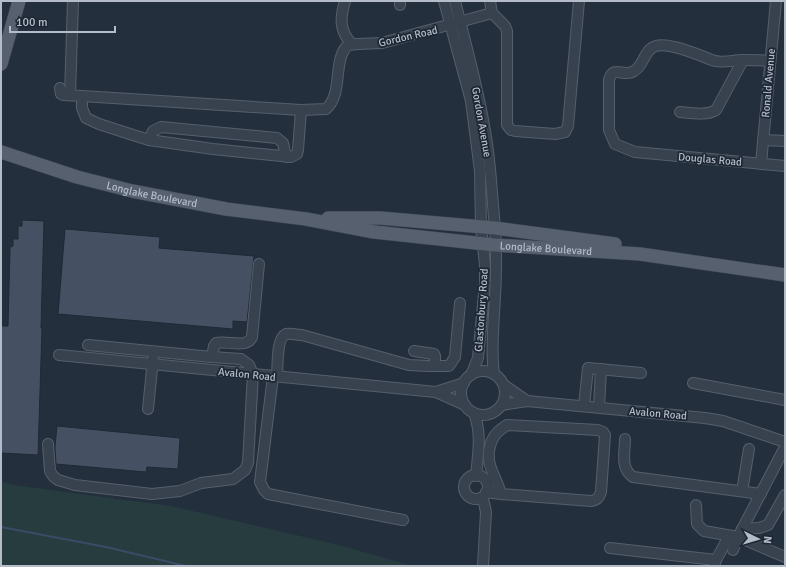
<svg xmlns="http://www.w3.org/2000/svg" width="786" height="567" font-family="Signika,sans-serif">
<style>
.green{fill:#263c3f}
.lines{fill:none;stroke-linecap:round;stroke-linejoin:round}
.stream{stroke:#394c67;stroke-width:2}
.building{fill:#455162;stroke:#1f2835}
.minor-casing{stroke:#565f6c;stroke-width:12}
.major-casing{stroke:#414a57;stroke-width:14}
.minor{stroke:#38414e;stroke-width:10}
.major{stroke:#56606e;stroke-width:13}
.labels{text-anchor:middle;stroke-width:3.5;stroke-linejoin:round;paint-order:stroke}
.street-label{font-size:11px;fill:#b4bcc9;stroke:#1d2633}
</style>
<rect width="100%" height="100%" fill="#242f3e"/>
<path class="green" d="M1 481 13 485 171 506 343 546 412 566H2Z"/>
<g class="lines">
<path class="stream" d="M1 527 106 547 186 566"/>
</g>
<g class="building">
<path d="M22 220 44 221 41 328H42L38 455 1 453V326H8L10 247 13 246V239H18V226H22Z"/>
<path d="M65 229 160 237 159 248 254 256 247 322 233 321V329L58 314Z"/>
<path d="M57 426 180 438 178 469 147 467 146 472 56 464 55 447Z"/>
</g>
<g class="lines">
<defs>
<g id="minor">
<path d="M345 1C340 18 339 31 352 44"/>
<path d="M444 1 471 101 480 171 481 227 485 265V283L478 358 471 375"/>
<path d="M455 1C466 46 479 91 486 137 491 167 492 198 495 228 497 256 496 285 494 313 493 334 491 354 494 374"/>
<path d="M490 1 492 13 505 26 507 31V125L511 130 515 131 555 134 565 132 568 126 579 1"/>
<path d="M400 5V1"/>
<path d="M770 61C761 60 752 60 742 60 733 60 721 64 712 60 699 55 669 42 656 46 644 49 644 66 634 71 624 78 613 64 609 80V130L615 144 635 152 785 166"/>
<path d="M60 88 61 94 63 95 82 96V108L86 118 99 124 133 135 149 140 213 149 291 157 297 154 298 150 301 110 326 109C344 93 332 60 348 45L358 44 382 43 492 13"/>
<path d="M70 95 73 1"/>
<path d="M82 96 301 110"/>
<path d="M680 112C691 113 706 116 716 110L743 60"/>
<path d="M149 140 153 131 161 127 277 138 283 143 286 157"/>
<path d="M763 140 785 141"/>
<path d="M761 164 776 1"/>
<path d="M88 345 212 357"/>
<path d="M414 351 434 354 435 356V366"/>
<path d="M59 355 436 392 465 405"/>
<circle cx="483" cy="393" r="22"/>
<path d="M273 376 260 482 264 490 268 494 403 520"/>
<path d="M277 376C278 367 276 338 286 334 291 333 298 335 302 335L409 365 428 366H449L455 357 460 303"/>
<path d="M693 383 785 400"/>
<path d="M504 385 527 401"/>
<path d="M436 392 464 383"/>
<path d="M502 405 527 401 705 418 723 421 785 442"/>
<path d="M584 406 588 368 641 373"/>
<path d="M599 407 601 369"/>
<path d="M148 409 153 359"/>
<path d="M474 413C482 434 478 454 476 476"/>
<path d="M625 439C625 453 620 468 633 477L761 494"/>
<path d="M48 444 50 471 53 476 58 480 75 485 152 494 180 491 201 483 233 479 245 470 248 463 253 374 249 365 241 359 212 357 214 346 216 343C227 340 247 349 252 337L259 264"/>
<circle cx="476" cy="487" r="12"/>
<path d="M742 491 749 449"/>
<path d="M486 492 501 494 591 501C597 500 599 498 601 492L605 435 603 432 598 430 507 425C498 431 493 435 490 446 485 466 496 475 501 494"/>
<path d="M481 498 484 503 486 512 483 566"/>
<path d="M696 505 697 524 704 531 738 537 785 557"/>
<path d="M742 529 759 528 768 525 785 495"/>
<path d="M610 548 716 560"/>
<path d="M733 550 738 537 785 447"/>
<path d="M714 566 716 560 729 536"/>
</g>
<g id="major">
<path d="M1 64 19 1"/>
<path id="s1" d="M1 152 77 177 132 191 226 209 306 219 374 232 495 245 640 254 785 275"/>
<path d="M328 218H380L495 228 615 244"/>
</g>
</defs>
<use href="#minor" class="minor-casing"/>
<use href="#major" class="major-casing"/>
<use href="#minor" class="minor"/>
<use href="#major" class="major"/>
</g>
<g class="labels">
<g class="street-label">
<text transform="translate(408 36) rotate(-13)" y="4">Gordon Road</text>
<text transform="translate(768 83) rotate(-85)" y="4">Ronald Avenue</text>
<text transform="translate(482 122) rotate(80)" y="4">Gordon Avenue</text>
<text transform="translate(710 159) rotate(5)" y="4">Douglas Road</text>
<text dy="4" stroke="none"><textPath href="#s1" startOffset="157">Longlake Boulevard</textPath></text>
<text dy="4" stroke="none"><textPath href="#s1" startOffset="555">Longlake Boulevard</textPath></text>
<text transform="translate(481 310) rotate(-86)" y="4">Glastonbury Road</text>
<text transform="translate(247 374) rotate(6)" y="4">Avalon Road</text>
<text transform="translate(658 413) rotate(5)" y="4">Avalon Road</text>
</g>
</g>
<rect width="786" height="567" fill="none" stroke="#b4bcc9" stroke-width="4"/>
<g transform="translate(758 539) rotate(95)" stroke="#1d2633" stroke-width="3" paint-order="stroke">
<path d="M0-3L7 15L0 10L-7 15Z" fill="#b4bcc9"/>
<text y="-6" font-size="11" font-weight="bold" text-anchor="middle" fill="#b4bcc9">N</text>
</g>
<path d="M10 26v6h105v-6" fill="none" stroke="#b4bcc9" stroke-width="2"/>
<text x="16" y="26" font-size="12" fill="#b4bcc9" stroke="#1d2633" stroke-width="3" paint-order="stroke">100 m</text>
</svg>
